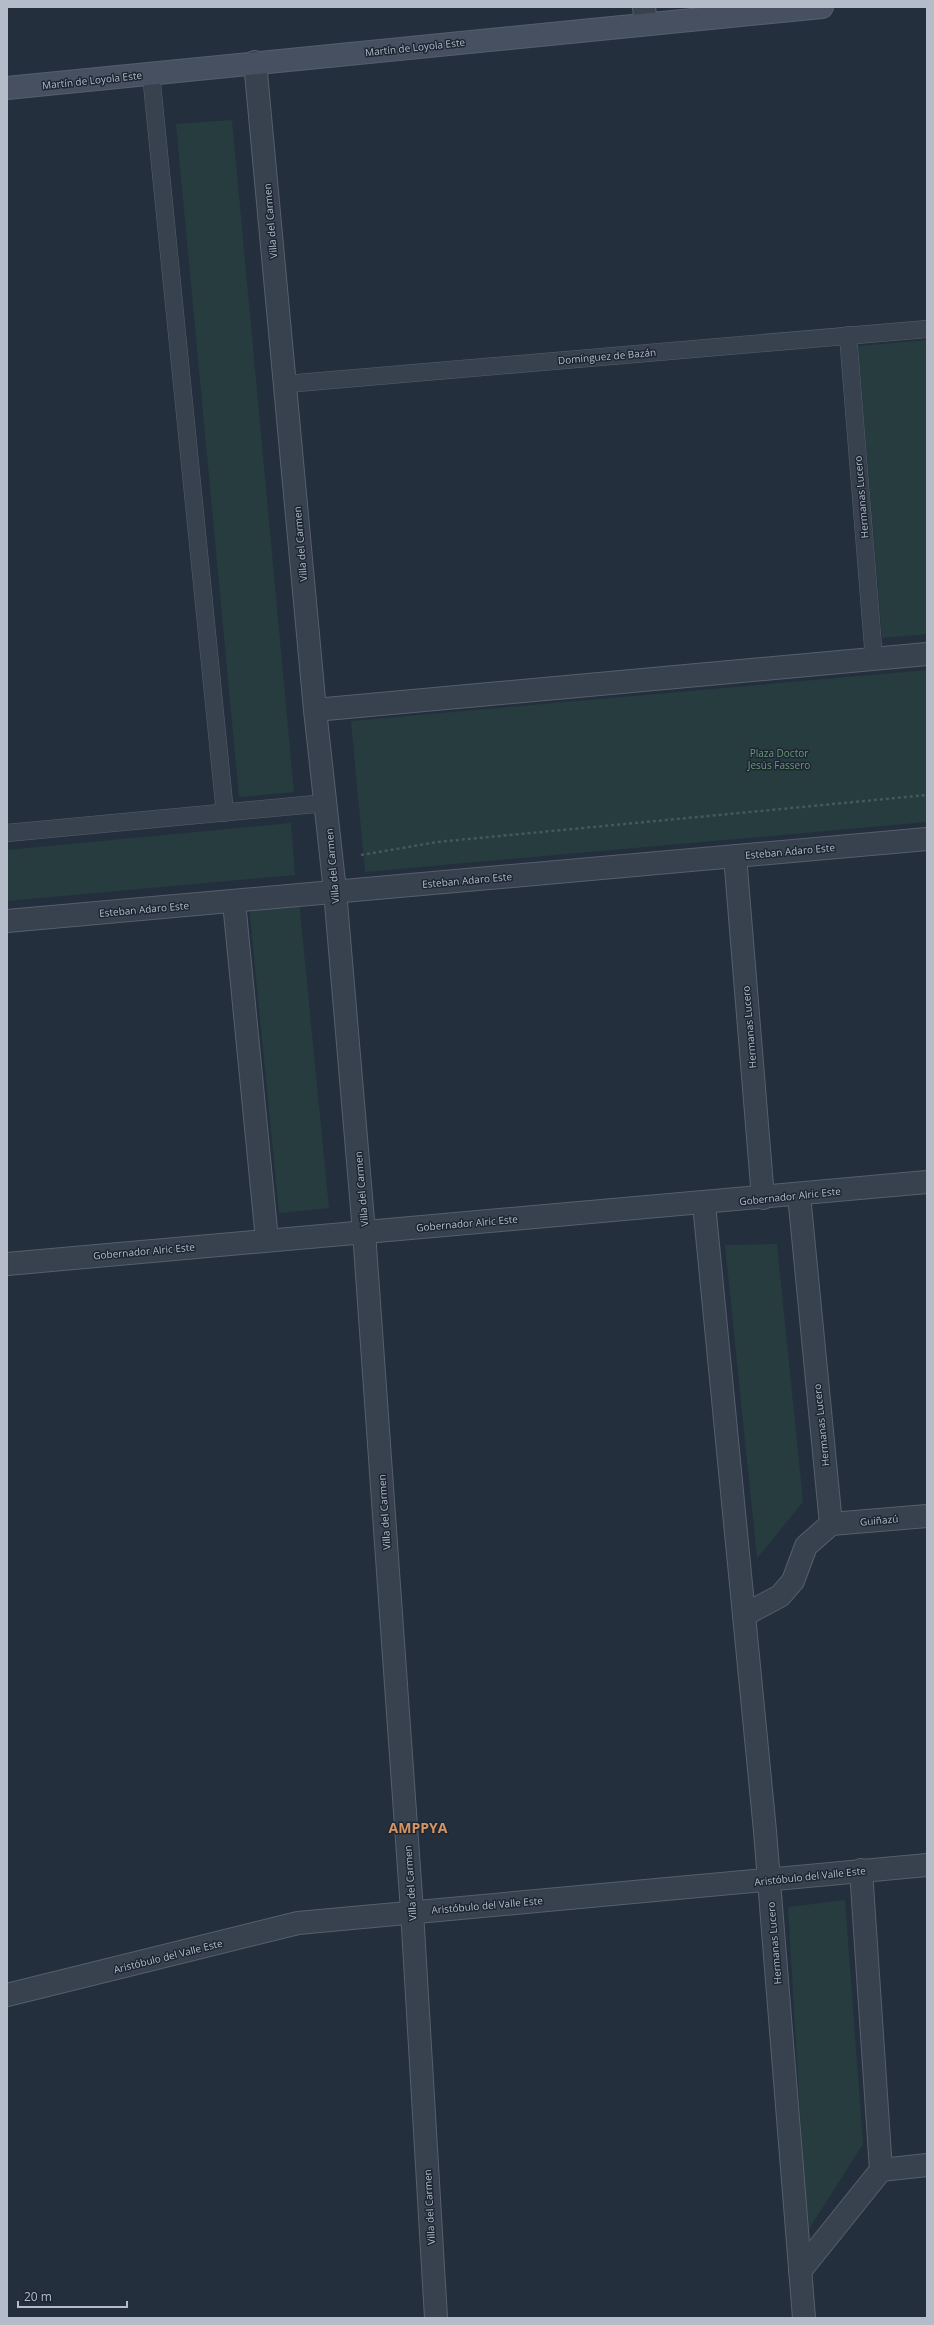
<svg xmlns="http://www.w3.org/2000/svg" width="934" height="2325" font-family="'Open Sans',sans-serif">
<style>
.green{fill:#263c3f}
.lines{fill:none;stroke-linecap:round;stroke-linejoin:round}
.lane-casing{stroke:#565f6c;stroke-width:18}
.street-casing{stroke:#565f6c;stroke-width:24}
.secondary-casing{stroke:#565f6c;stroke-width:24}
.path{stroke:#44595c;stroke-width:2.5;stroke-dasharray:3 3;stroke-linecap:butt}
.lane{stroke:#38414e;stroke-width:17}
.street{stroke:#38414e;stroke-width:22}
.secondary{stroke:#465061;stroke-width:22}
.labels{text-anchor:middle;stroke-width:3;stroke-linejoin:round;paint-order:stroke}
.street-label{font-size:10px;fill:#b4bcc9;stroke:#1d2633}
.park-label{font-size:10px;fill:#6b9a76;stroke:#1d2633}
.district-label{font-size:14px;font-weight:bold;fill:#d59563;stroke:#1d2633}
</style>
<rect width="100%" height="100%" fill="#242f3e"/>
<g class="green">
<path d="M232 120 294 792 239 797 176 124Z"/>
<path d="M927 340V634L882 638 858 346Z"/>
<path d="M927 670V822L365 872 351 721Z"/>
<path d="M291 823 295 875 7 901V850Z"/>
<path d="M299 901 329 1208 279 1213 249 906Z"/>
<path d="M777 1244 803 1502 757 1558 725 1245Z"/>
<path d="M845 1900 863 2144 807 2232 788 1907Z"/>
</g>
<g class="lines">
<defs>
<g id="lane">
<path d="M151 74 225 813"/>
<path d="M848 335 874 659"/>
<path d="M286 384 927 329"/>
<path d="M7 833 326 803"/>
</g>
<g id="street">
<path d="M644 7 646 24"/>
<path d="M255 62 315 710 335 891 364 1232 412 1911 436 2318"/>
<path d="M315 710 927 654"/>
<path d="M735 856 763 1198"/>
<path d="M234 902 267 1240"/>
<path d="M7 921 927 839"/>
<path d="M704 1204 765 1831 804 2318"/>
<path d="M7 1264C314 1236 621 1212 927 1182"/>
<path d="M831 1524 927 1516"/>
<path d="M744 1615 780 1596 793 1581 806 1546 831 1524 799 1195"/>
<path d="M7 1995 298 1923 927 1865"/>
<path d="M881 2170 927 2165"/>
<path d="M800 2271 881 2170 861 1870"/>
</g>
<path id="secondary" d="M7 88 822 7"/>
</defs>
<use href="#lane" class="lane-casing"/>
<use href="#street" class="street-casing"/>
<use href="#secondary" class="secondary-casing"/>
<path class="path" d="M361 855 437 842 927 795"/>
<use href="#lane" class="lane"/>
<use href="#street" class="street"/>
<use href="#secondary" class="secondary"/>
</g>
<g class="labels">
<g class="street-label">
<text transform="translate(415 47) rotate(-6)" y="4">Martín de Loyola Este</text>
<text transform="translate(92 80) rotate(-6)" y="4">Martín de Loyola Este</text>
<text transform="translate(270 221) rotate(-95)" y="4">Villa del Carmen</text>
<text transform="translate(607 356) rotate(-5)" y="4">Domínguez de Bazán</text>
<text transform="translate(861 497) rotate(-95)" y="4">Hermanas Lucero</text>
<text transform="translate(300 544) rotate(-95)" y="4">Villa del Carmen</text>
<text transform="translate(790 851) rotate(-5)" y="4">Esteban Adaro Este</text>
<text transform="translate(332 866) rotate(-95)" y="4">Villa del Carmen</text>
<text transform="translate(467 880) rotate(-5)" y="4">Esteban Adaro Este</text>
<text transform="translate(144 909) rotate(-5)" y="4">Esteban Adaro Este</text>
<text transform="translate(749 1027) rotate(-95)" y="4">Hermanas Lucero</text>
<text transform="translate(361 1189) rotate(-95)" y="4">Villa del Carmen</text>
<text transform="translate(790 1196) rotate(-6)" y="4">Gobernador Alric Este</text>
<text transform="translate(467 1223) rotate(-5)" y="4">Gobernador Alric Este</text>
<text transform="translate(144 1251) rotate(-5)" y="4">Gobernador Alric Este</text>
<text transform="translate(821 1425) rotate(-96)" y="4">Hermanas Lucero</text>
<text transform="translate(384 1512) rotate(-94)" y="4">Villa del Carmen</text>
<text transform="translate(879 1520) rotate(-5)" y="4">Guiñazú</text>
<text transform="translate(810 1876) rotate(-6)" y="4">Aristóbulo del Valle Este</text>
<text transform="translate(410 1883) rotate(-94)" y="4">Villa del Carmen</text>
<text transform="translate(487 1905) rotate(-5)" y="4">Aristóbulo del Valle Este</text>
<text transform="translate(774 1943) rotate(-95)" y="4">Hermanas Lucero</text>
<text transform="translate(168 1956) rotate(-14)" y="4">Aristóbulo del Valle Este</text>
<text transform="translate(429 2207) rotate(-93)" y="4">Villa del Carmen</text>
</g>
<g class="park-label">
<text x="779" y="757">Plaza Doctor<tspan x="779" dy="12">Jesús Fassero</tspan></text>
</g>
<g class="district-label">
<text x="418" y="1833">AMPPYA</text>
</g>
</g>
<rect width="934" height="2325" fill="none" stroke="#b4bcc9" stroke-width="16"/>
<path d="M18 2301v6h109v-6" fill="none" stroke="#b4bcc9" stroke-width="2"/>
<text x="24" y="2301" font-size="12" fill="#b4bcc9" stroke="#1d2633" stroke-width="3" paint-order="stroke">20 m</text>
</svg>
